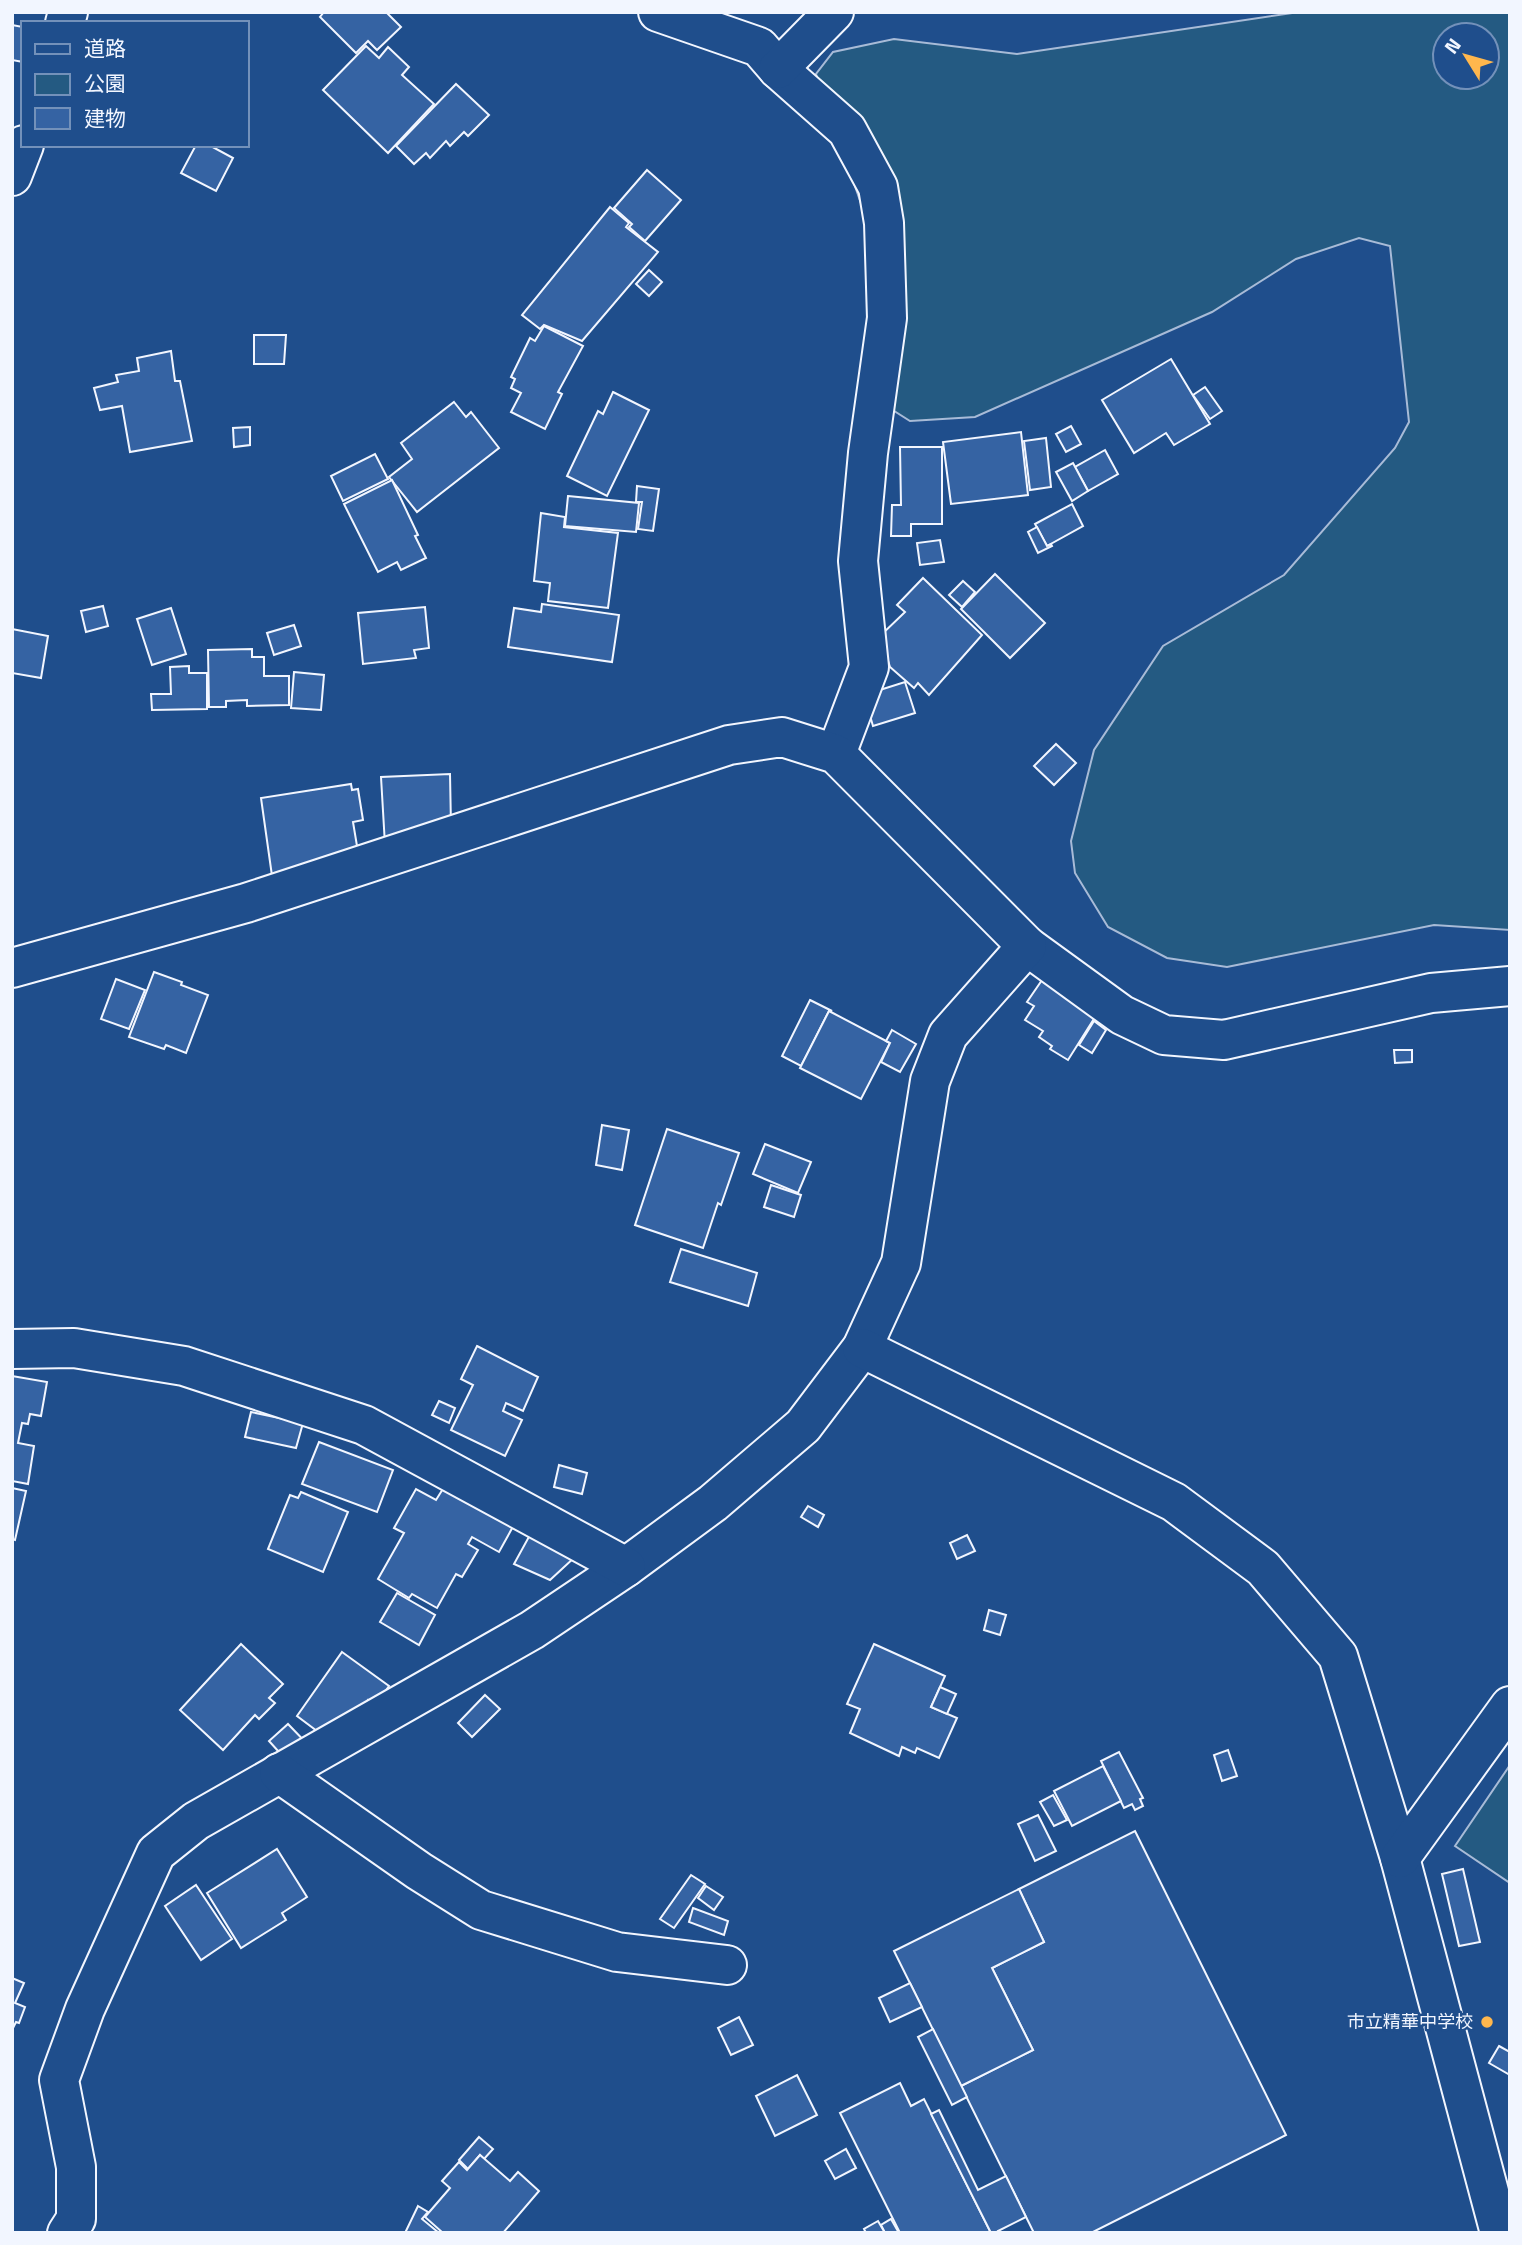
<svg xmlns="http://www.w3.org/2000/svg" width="1522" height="2245" font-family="'Titillium Web','Noto Sans JP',sans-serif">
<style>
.green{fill:#245a82;stroke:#a8bbd7;stroke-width:2;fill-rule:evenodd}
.building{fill:#3563a3;stroke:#f2f6ff;stroke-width:2}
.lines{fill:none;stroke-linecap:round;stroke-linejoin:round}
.minor-casing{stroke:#f2f6ff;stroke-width:42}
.minor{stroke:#1f4e8c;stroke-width:38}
.poi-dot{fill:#ffb74d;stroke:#1f4e8c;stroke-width:2.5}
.labels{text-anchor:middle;stroke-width:5;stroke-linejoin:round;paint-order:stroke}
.poi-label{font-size:18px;fill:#f2f6ff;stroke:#1f4e8c;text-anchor:end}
</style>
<rect width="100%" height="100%" fill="#1f4e8c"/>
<g class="green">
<path d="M1299 12H1510V930L1434 925 1227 967 1167 958 1108 927 1075 873 1071 841 1094 750 1163 646 1284 575 1395 448 1409 422 1390 246 1359 238 1296 259 1212 312 975 417 910 421 869 395 873 238 816 74 833 52 894 39 1017 54ZM1445 35H1487V77H1445Z"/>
<path d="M1510 1765V1883L1455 1846Z"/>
</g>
<g class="building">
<path d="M324 12H386L401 27 377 50 368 41 356 53 320 17Z"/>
<path d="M12 25 23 27V62L12 60Z"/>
<path d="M366 46 379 58 388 47 409 67 402 75 434 104 388 153 323 90Z"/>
<path d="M456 84 489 115 468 136 464 132 450 146 446 141 430 158 426 153 414 164 396 146Z"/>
<path d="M196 145H209L233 158 216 191 181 173Z"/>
<path d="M647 170 681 200 645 241 629 227 632 224 614 208Z"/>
<path d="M610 207 629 223 626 227 658 252 582 341 544 325 540 329 522 315Z"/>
<path d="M649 270 662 282 649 296 636 284Z"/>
<path d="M544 326 583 346 558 392 562 394 545 429 511 412 521 393 511 388 515 379 511 377 530 338 535 341Z"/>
<path d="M254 335H286L284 364H254Z"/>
<path d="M171 351 175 381H180L192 441 130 452 122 406 100 410 94 388 118 382 116 375 139 371 137 358Z"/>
<path d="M1171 359 1210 424 1174 445 1166 433 1134 453 1102 400Z"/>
<path d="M1205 387 1222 411 1210 419 1193 395Z"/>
<path d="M613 392 649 410 607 496 567 476 598 411 603 414Z"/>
<path d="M454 402 466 417 471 412 499 448 417 512 389 477 412 459 401 443Z"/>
<path d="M1071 426 1081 444 1066 452 1056 434Z"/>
<path d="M250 427V445L234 447 233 428Z"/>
<path d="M1021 432 1028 495 951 504 943 442Z"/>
<path d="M1046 438 1051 487 1030 490 1024 441Z"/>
<path d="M900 447H942V524H911V536H891L892 505H901Z"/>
<path d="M1105 450 1118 474 1088 491 1075 467Z"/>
<path d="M375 454 388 479 343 501 331 476Z"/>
<path d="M1073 463 1088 491 1072 501 1056 472Z"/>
<path d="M392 480 418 535 415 536 426 558 401 570 397 562 378 572 344 504Z"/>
<path d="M637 486 659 489 653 531 638 529 642 502H636Z"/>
<path d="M568 496 639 503 636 532 565 526Z"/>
<path d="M1072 504 1083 526 1047 546 1035 524Z"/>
<path d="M541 513 565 517 564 527 618 533 608 608 548 601 550 583 534 581Z"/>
<path d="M1037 527 1047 546 1051 544 1052 546 1038 553 1028 532Z"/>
<path d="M940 540 944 562 920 565 917 543Z"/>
<path d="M995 574 1045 623 1010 658 961 609Z"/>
<path d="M923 578 982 635 929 695 918 683 914 688 890 667 880 636 905 612 897 605Z"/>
<path d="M963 581 975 592 962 607 949 595Z"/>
<path d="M542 604 619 615 612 662 508 647 514 608 541 612Z"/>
<path d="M103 606 108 626 86 632 81 611Z"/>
<path d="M425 607 429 648 414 650 416 658 363 664 358 613Z"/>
<path d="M171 608 186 654 152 665 137 619Z"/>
<path d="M294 625 301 646 274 655 267 633Z"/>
<path d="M12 629 48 636 41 678 12 673Z"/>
<path d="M252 649V657H264V676H289V705L247 706V700L226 701V707H209L208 650Z"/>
<path d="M189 666V673H207V709L152 710 151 694H171L170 667Z"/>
<path d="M294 672 324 675 321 710 291 708Z"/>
<path d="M905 682 915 713 873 726 864 695Z"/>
<path d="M1056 744 1076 763 1054 785 1034 766Z"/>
<path d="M450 774 451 827 385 845 381 777Z"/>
<path d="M351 784 352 790 358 789 363 820 353 822 360 864 273 883 261 798Z"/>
<path d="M154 972 182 982 181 985 208 995 186 1053 166 1045 164 1049 129 1037Z"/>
<path d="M116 979 145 990 129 1029 101 1019Z"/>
<path d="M1042 980 1097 1014 1068 1060 1050 1049 1052 1046 1039 1037 1043 1031 1025 1020 1034 1006 1027 1002Z"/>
<path d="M810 1000 832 1011H829L801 1066 782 1056Z"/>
<path d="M829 1011 890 1043 861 1099 800 1068Z"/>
<path d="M1094 1021 1106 1030 1092 1053 1079 1045Z"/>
<path d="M892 1030 916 1044 900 1072 881 1062 890 1043 886 1041Z"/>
<path d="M1394 1050H1412V1062L1395 1063Z"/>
<path d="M602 1125 629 1130 622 1170 596 1165Z"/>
<path d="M667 1129 739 1153 721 1205 718 1203 703 1248 635 1225Z"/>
<path d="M765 1144 811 1162 798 1193 753 1174Z"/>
<path d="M771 1185 801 1195 794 1217 764 1207Z"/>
<path d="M681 1249 757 1273 748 1306 670 1282Z"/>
<path d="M477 1346 538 1377 523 1411 506 1403 503 1411 522 1420 505 1456 451 1430 473 1385 461 1379Z"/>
<path d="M12 1376 47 1382 41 1416 30 1414 28 1424 22 1423 18 1443 34 1446 28 1484 12 1481Z"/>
<path d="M439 1401 455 1408 449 1423 432 1415Z"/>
<path d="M251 1412 303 1423 296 1448 245 1437Z"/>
<path d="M319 1442 393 1470 377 1512 302 1484Z"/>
<path d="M559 1465 587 1473 582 1494 554 1487Z"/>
<path d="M446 1484 515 1523 499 1552 472 1537 468 1544 478 1550 462 1577 456 1574 437 1608 412 1594 409 1598 378 1579 404 1533 394 1528 416 1489 436 1500Z"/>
<path d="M12 1488 26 1491 15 1540 12 1539Z"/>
<path d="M301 1492 348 1512 323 1572 268 1549 290 1495 298 1498Z"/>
<path d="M808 1506 824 1515 818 1527 801 1517Z"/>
<path d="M531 1533 576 1556 550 1580 514 1564Z"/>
<path d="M967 1535 975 1551 957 1559 950 1543Z"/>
<path d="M397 1593 435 1615 419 1645 380 1622Z"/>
<path d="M989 1610 1006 1615 1000 1635 984 1630Z"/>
<path d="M241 1644 283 1684 269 1698 275 1703 259 1719 255 1715 223 1750 180 1710Z"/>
<path d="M874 1644 945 1676 931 1707 957 1718 939 1758 917 1748 915 1753 902 1747 899 1756 850 1733 860 1709 847 1704Z"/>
<path d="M342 1652 389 1686 375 1706 368 1700 342 1735 321 1734 297 1716Z"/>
<path d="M940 1687 956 1694 947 1714 931 1707Z"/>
<path d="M485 1695 500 1709 472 1737 458 1723Z"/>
<path d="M288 1724 313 1750 288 1762 269 1741Z"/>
<path d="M1228 1750 1237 1776 1222 1781 1214 1755Z"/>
<path d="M1119 1752 1143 1798 1140 1799 1143 1806 1135 1810 1132 1804 1124 1808 1101 1761Z"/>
<path d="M1103 1766 1121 1801 1072 1826 1054 1791Z"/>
<path d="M1053 1795 1067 1820 1054 1826 1040 1802Z"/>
<path d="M1038 1815 1056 1851 1035 1861 1018 1824Z"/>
<path d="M1135 1831 1286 2135 1091 2233H1034L961 2086 1033 2050 992 1968 1044 1942 1019 1889Z"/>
<path d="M277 1849 307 1897 282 1913 286 1920 241 1948 207 1893Z"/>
<path d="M1463 1869 1480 1942 1459 1946 1442 1874Z"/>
<path d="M691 1875 705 1884 674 1928 660 1919Z"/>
<path d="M196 1885 232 1939 201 1960 165 1906Z"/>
<path d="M706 1886 723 1897 714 1910 698 1898Z"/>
<path d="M1019 1889 1044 1942 992 1968 1033 2050 961 2086 894 1951Z"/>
<path d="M693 1908 728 1921 724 1935 689 1922Z"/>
<path d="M12 1978 24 1983 15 2003 25 2007 19 2023 16 2022 12 2030Z"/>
<path d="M910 1983 922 2007 890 2022 879 1998Z"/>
<path d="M739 2017 753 2045 731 2055 718 2028Z"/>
<path d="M933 2029 967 2097 952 2105 918 2037Z"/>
<path d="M1499 2046 1510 2052V2075L1489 2063Z"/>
<path d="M797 2075 817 2115 775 2136 756 2096Z"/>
<path d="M900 2083 911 2106 924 2099 991 2233H900L840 2113Z"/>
<path d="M939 2110 978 2190 1006 2176 1026 2217 998 2231 999 2233H991L931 2114Z"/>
<path d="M479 2137 493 2149 484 2159 480 2155 468 2169 459 2160Z"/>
<path d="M846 2149 856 2168 835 2179 825 2161Z"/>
<path d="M480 2155 510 2181 518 2172 539 2191 503 2233H443L425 2217 450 2188 442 2181 459 2162 467 2170Z"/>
<path d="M418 2206 428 2212 422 2219 439 2233H405Z"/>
<path d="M891 2219 899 2233H885L881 2225Z"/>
<path d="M878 2221 885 2233H866L864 2229Z"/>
</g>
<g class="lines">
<defs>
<g id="minor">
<path d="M658 12 759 47 778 69 847 130 878 187 884 223 887 318 868 453 858 561 869 667 836 754"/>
<path d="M65 23 68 12"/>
<path d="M778 69 834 12"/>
<path d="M12 176 24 145"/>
<path d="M1027 946 1122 1015 1164 1035 1224 1040 1431 993 1510 986"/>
<path d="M12 968 246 903 729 745 782 737 836 754 1027 946 948 1035 930 1081 901 1263 862 1348 803 1426 713 1503 626 1567 532 1630 196 1821 156 1853 85 2009 59 2080 76 2167V2219L67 2233"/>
<path d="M862 1348 1174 1502 1263 1568 1338 1656 1400 1858 1500 2233"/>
<path d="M12 1349 74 1348 184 1366 364 1425 626 1567"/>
<path d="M279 1773 419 1871 481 1910 617 1952 727 1965"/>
<path d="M1400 1858 1510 1706"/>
</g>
</defs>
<use href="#minor" class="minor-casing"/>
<use href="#minor" class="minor"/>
</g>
<circle class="poi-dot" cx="1487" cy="2022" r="7"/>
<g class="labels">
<g class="poi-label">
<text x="1473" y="2028">市立精華中学校</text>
</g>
</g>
<rect width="1522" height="2245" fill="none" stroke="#f2f6ff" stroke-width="28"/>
<rect x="21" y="21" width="228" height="126" fill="#1f4e8c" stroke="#7391ba" stroke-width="2"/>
<rect x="35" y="44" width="35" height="10" fill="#1f4e8c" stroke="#7391ba" stroke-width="2"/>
<text x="84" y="56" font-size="21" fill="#f2f6ff">道路</text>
<rect x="35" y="74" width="35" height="21" fill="#245a82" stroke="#7391ba" stroke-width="2"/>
<text x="84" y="91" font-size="21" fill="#f2f6ff">公園</text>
<rect x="35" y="108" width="35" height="21" fill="#3563a3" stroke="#7391ba" stroke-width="2"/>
<text x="84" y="126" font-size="21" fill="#f2f6ff">建物</text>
<g transform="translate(1466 56) rotate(307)"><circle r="33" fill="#1f4e8c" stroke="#7391ba" stroke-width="2"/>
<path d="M0-5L12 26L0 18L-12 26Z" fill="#ffb74d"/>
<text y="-10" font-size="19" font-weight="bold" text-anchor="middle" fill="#f2f6ff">N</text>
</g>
</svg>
